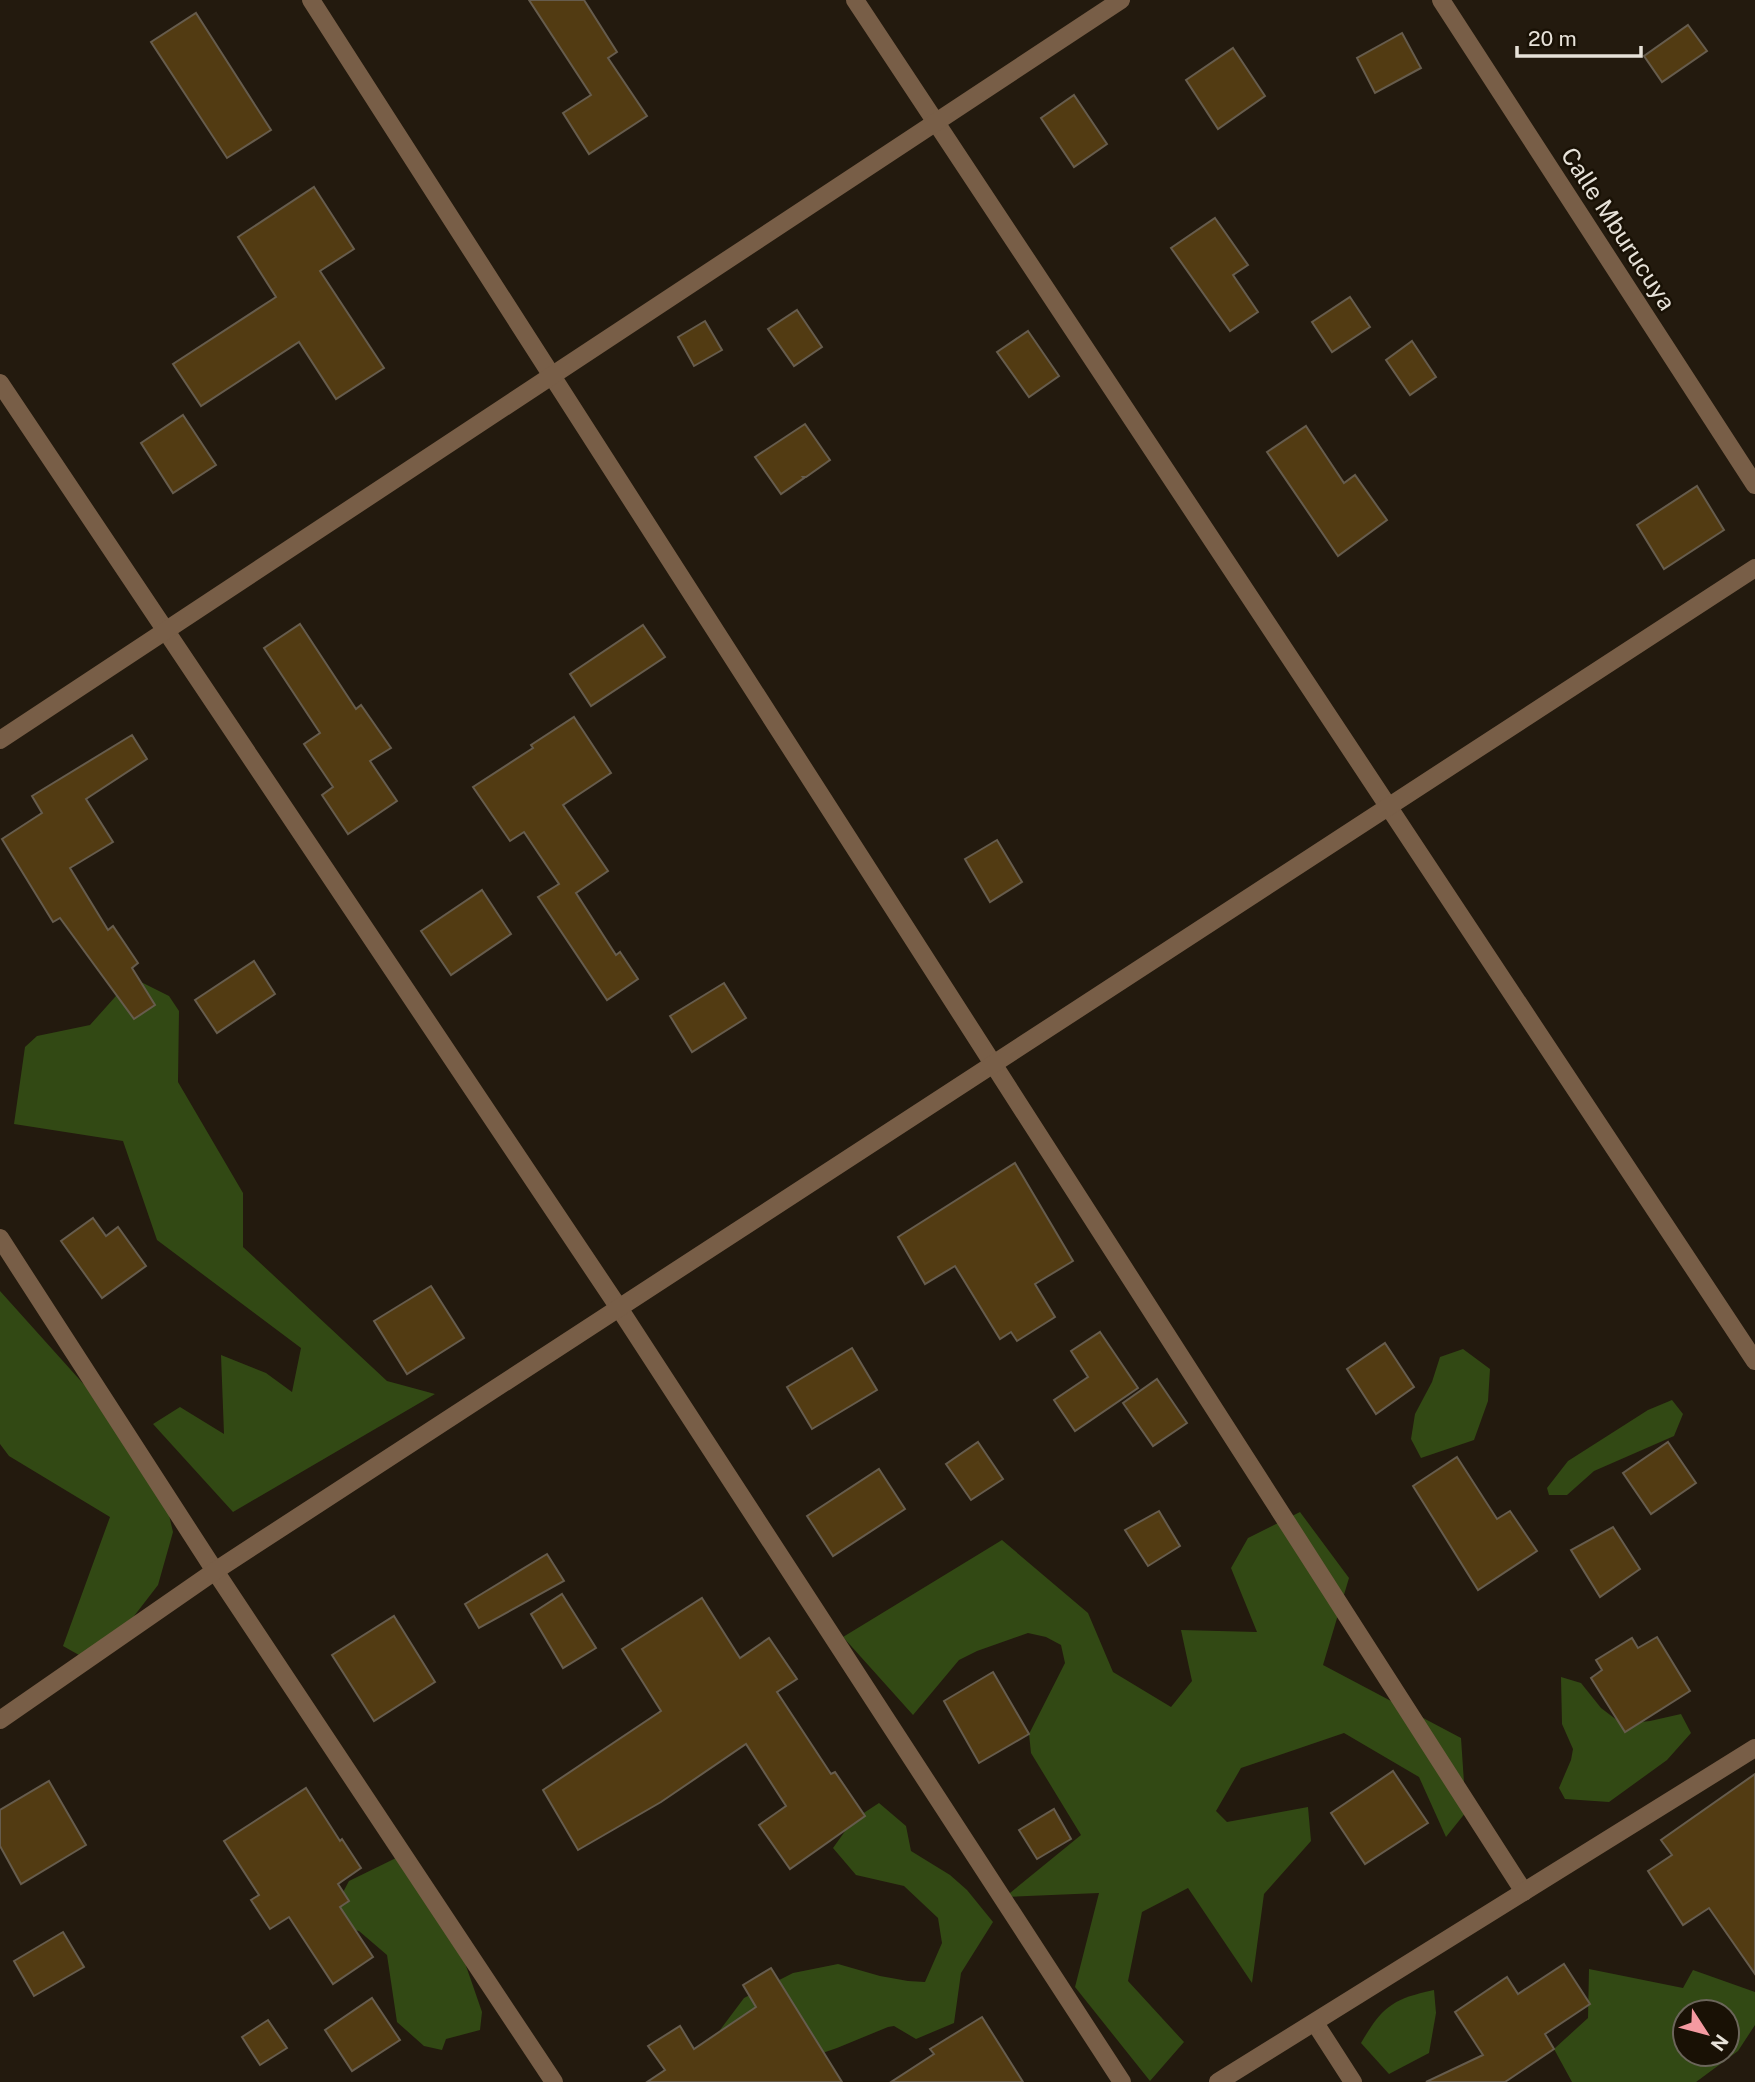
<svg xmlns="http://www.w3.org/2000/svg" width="1755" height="2082" font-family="'Public Sans',sans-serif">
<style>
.green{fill:#324914;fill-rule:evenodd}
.building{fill:#523b12;stroke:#665c4d;stroke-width:2}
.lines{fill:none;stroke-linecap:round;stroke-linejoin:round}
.street{stroke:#785e47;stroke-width:18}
.labels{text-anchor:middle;stroke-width:5;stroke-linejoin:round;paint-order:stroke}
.street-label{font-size:24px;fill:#e7e2d9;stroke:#191105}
</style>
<rect width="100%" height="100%" fill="#231a0e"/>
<g class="green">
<path d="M139 981 169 996 179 1011 178 1082 243 1193V1247L387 1381 435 1394 233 1512 153 1424 180 1407 224 1434 221 1355 266 1373 292 1392 301 1348 157 1240 123 1141 14 1124 25 1047 37 1036 90 1025 124 987Z"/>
<path d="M0 1291 88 1389 169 1515 173 1532 158 1585 111 1646 79 1655 63 1646 110 1517 9 1456 0 1444Z"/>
<path d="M1463 1349 1490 1369 1488 1401 1474 1440 1421 1458 1411 1439 1415 1414 1432 1382 1440 1357Z"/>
<path d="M1672 1400 1683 1414 1674 1436 1594 1471 1567 1495H1549L1547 1488 1568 1461 1648 1410Z"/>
<path d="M1300 1512 1349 1578 1323 1665 1461 1738 1466 1812 1446 1837 1419 1777 1344 1733 1241 1768 1216 1811 1227 1822 1308 1807 1311 1841 1264 1894 1252 1983 1188 1888 1142 1912 1128 1981 1184 2042 1150 2081 1075 1987 1099 1893 1005 1897 1081 1835 1031 1753 1029 1734 1065 1663 1061 1645 1046 1637 1028 1633 977 1651 959 1660 913 1715 843 1637 1002 1540 1088 1613 1113 1672 1171 1707 1192 1681 1181 1630 1257 1632 1231 1568 1248 1538Z"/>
<path d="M1561 1677 1581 1683 1601 1708 1622 1724 1650 1721 1681 1714 1691 1733 1667 1760 1609 1802 1565 1799 1559 1788 1571 1760 1573 1749 1562 1724Z"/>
<path d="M879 1803 906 1826 911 1851 950 1875 967 1890 993 1922 961 1973 954 2023 916 2039 894 2026 888 2027 837 2048 799 2061 751 2059 720 2030 744 1998 793 1973 838 1964 880 1976 908 1981 925 1982 942 1943 938 1918 904 1886 856 1875 833 1848 853 1820Z"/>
<path d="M396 1858 464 1960 482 2012 480 2030 446 2039 442 2050 424 2046 397 2022 387 1955 359 1931 342 1927 333 1911 349 1881Z"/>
<path d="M1589 1969 1683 1988 1693 1970 1755 1992V2025L1738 2051 1696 2082H1572L1554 2049 1588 2018ZM1685 2012H1727V2054H1685Z"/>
<path d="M1434 1990 1436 2013 1429 2053 1389 2074 1361 2043C1382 2007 1392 1999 1434 1990Z"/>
</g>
<g class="building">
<path d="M529 0H584L617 52 608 58 647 116 589 154 563 113 591 95Z"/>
<path d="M196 13 271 130 227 158 151 42Z"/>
<path d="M1688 25 1707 51 1662 82 1644 56Z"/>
<path d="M1402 33 1421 68 1375 93 1357 58Z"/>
<path d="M1233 48 1265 96 1218 129 1186 80Z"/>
<path d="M1074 95 1107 144 1074 167 1041 118Z"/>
<path d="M314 187 354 249 320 271 384 368 336 399 299 342 201 406 173 364 276 297 238 237Z"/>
<path d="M1215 218 1248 265 1233 275 1258 312 1230 331 1171 248Z"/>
<path d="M1350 297 1370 327 1332 352 1312 322Z"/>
<path d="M797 310 822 347 794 366 768 329Z"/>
<path d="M705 321 722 350 694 366 678 337Z"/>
<path d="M1028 331 1059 376 1029 397 997 352Z"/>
<path d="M1412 341 1436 377 1410 395 1386 360Z"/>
<path d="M183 415 216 465 173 493 141 443Z"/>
<path d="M805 424 830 460 806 477H803L804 478 781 494 755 457Z"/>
<path d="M1306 426 1344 483 1355 475 1387 520 1338 556 1267 452Z"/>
<path d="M1697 486 1724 530 1664 569 1637 525Z"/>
<path d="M300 624 356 709 361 705 391 748 370 761 397 801 348 834 322 795 333 787 304 744 320 733 264 648Z"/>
<path d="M643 625 665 657 591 706 570 674Z"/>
<path d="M574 717 611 773 563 805 608 871 576 893 616 955 620 952 638 979 607 1000 538 897 559 884 524 832 510 841 473 787 533 748 531 745Z"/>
<path d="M132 735 147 759 86 799 113 842 70 868 108 930 113 926 138 963 132 968 155 1005 134 1019 60 918 53 922 2 839 42 813 32 796Z"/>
<path d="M997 840 1022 882 990 902 965 859Z"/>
<path d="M482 890 511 934 451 975 421 931Z"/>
<path d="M254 961 275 994 217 1033 195 1000Z"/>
<path d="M724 983 746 1018 692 1052 670 1016Z"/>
<path d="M1015 1163 1073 1261 1035 1284 1055 1317 1017 1341 1011 1332 1000 1339 955 1266 925 1284 898 1237Z"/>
<path d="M93 1218 106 1236 118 1227 146 1266 102 1298 61 1241Z"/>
<path d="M431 1286 464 1338 407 1374 374 1321Z"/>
<path d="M1100 1332 1138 1388 1075 1431 1054 1400 1088 1377 1071 1351Z"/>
<path d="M1385 1343 1414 1387 1376 1414 1347 1369Z"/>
<path d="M852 1348 877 1390 812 1429 787 1387Z"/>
<path d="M1157 1379 1187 1423 1153 1446 1123 1403Z"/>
<path d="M978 1442 1003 1479 971 1500 946 1464Z"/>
<path d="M1668 1442 1696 1483 1651 1514 1623 1473Z"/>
<path d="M1457 1457 1497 1519 1510 1511 1537 1551 1478 1590 1413 1486Z"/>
<path d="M879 1469 905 1509 833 1556 807 1516Z"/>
<path d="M1159 1511 1180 1546 1148 1566 1125 1530Z"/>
<path d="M1613 1527 1640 1569 1600 1597 1571 1550Z"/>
<path d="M547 1554 564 1581 479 1628 465 1604Z"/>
<path d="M562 1594 596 1648 563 1668 531 1614Z"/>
<path d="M702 1598 740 1658 769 1638 797 1679 777 1692 831 1774 835 1772 865 1816 790 1869 759 1825 786 1806 746 1744 661 1802 578 1850 543 1790 661 1711 622 1649Z"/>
<path d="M394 1616 435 1682 374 1721 332 1655Z"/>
<path d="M1657 1637 1690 1691 1625 1732 1591 1678 1602 1670 1596 1660 1632 1638 1638 1648Z"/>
<path d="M993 1672 1029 1734 979 1763 944 1701Z"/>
<path d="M1393 1771 1428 1823 1365 1864 1331 1813Z"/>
<path d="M1755 1774V1974L1709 1908 1683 1925 1648 1871 1672 1855 1661 1840Z"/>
<path d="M49 1781 86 1845 21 1884 0 1846V1810Z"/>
<path d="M306 1788 340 1841 342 1839 361 1868 338 1884 349 1901 340 1907 373 1957 333 1984 289 1917 270 1929 251 1900 259 1895 224 1841Z"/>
<path d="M1054 1809 1071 1839 1037 1859 1019 1830Z"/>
<path d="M63 1932 84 1967 34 1996 14 1961Z"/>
<path d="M1564 1964 1590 2004 1545 2034 1554 2049 1505 2082H1426L1483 2055 1455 2012 1507 1977 1518 1994Z"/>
<path d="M771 1968 842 2082H647L665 2070 648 2046 680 2026 694 2049 756 2007 743 1985Z"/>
<path d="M372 1998 400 2040 352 2071 325 2030Z"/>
<path d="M982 2017 1023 2082H891L934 2054 930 2049Z"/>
<path d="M268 2020 287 2048 260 2065 242 2037Z"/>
</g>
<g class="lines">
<g class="street">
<path d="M311 0 1524 1892"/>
<path d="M855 0 1755 1361"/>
<path d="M1441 0 1755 485"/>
<path d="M0 383 619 1308 1122 2082"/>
<path d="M0 740 1121 0"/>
<path d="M0 1238 215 1571 554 2082"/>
<path d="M0 1720 215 1571 1755 568"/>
<path d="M1315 2023 1353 2082"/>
<path d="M1218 2082 1755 1748"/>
</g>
</g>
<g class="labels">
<g class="street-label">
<text transform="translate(1618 229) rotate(57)" y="8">Calle Mburucuya</text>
</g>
</g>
<g transform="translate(1706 2033) rotate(126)"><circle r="33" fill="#191105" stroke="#6b655a" stroke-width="2"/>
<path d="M0-5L12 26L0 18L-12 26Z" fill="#f49aa1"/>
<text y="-10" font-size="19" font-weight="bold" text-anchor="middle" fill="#e7e2d9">N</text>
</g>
<path d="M1517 46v10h124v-10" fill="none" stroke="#e7e2d9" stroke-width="3.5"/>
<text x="1528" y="46" font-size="21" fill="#e7e2d9" stroke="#191105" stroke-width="5" paint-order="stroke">20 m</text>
</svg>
